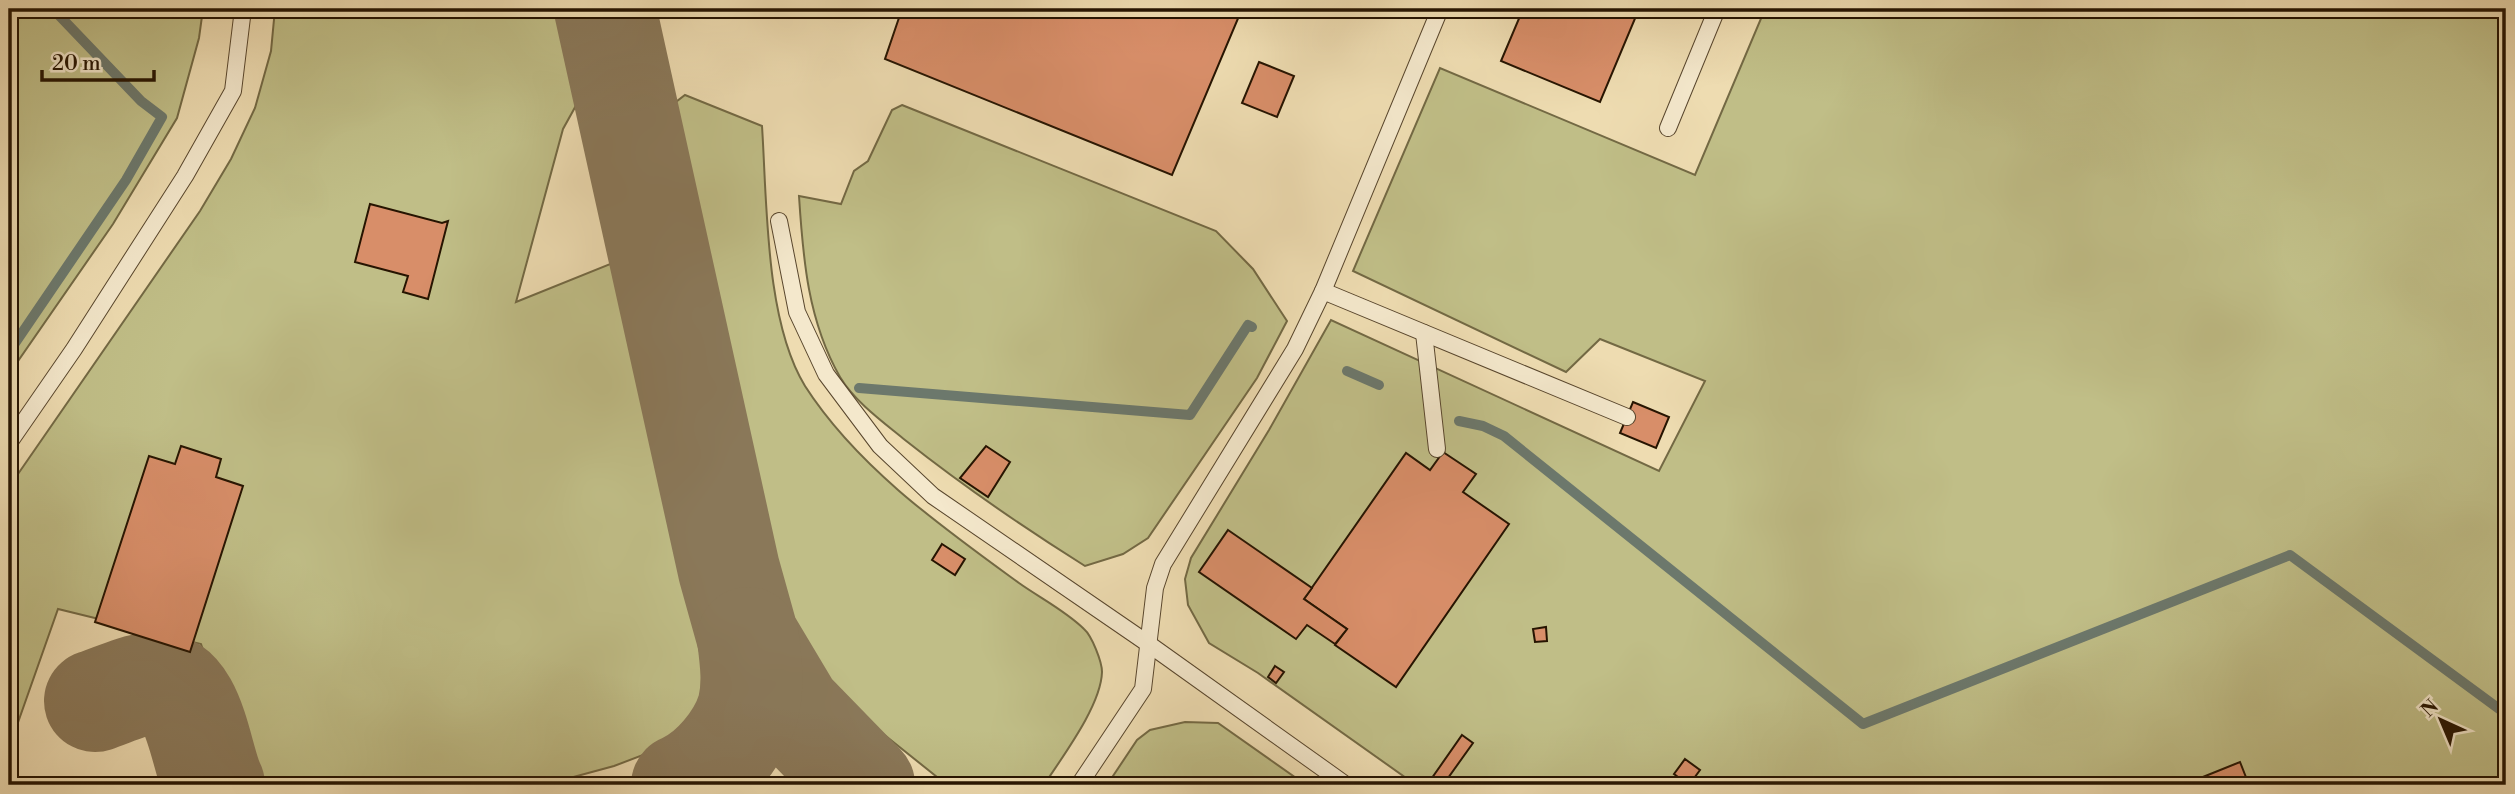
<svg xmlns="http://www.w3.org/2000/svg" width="2515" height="794" font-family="'Libre Bodoni',serif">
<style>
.green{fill:#c0be87;stroke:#736944;stroke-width:2}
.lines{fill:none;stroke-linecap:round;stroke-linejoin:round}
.stream{stroke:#6c786c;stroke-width:10}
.taxiway{stroke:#8a7859;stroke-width:102}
.building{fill:#d88e69;stroke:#261401;stroke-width:2}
.service-casing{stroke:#58462d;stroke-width:18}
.service{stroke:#f4e8cc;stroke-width:16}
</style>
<rect width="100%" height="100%" fill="#eedcb1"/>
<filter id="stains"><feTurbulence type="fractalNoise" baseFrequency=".00286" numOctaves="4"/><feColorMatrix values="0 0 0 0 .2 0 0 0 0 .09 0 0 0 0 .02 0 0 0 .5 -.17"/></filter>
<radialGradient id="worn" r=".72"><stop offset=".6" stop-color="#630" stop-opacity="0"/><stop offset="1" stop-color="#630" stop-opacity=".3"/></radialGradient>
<g class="green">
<path d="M9 9H203L199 38 177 118 113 224 9 374Z"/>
<path d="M275 9H569L584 91 563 129 516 302 620 260 695 587 716 652 709 693 699 721 672 744 614 766 544 785H265L243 772 201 644 58 609 9 748V487L200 211 231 159 255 108 271 51Z"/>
<path d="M1765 9H2506V785H1416L1258 673 1209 643 1188 605 1185 579 1191 558 1269 430 1331 320 1659 471 1705 381 1600 339 1566 372 1353 271 1440 68 1695 175Z"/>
<path d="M685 95 762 126C767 201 765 321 805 386 857 467 942 527 1019 583 1040 598 1066 611 1084 629 1092 636 1102 662 1102 672 1101 706 1062 757 1044 785H947L867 721 824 677 797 634 776 586 755 506 708 321 664 121 672 105Z"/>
<path d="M902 105 1216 231 1253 269 1287 321 1257 378 1148 538 1123 554 1085 566C1023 527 963 486 905 440 883 422 855 402 840 377 808 321 803 259 799 196L841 204 854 171 868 161 892 110Z"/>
<path d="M1185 722 1218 723 1306 785H1107L1137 740 1150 730Z"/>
</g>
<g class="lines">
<g class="stream">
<path d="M9 352 126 180 162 117 141 101 53 9"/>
<path d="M1347 371 1379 385"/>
<path d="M859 388 1190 415 1248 325 1252 327"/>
<path d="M1459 421 1483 426 1504 436 1863 724 2290 555 2506 714"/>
</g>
<g class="taxiway">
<path d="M605 9 729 570 748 638 791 710 864 785"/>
<path d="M95 701C113 695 133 685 152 683 195 677 200 757 214 785"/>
<path d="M682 785C711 773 739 739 748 709 754 685 751 662 748 638"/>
</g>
</g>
<g class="building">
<path d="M902 9H1242L1172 175 885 59Z"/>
<path d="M1523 9H1639L1600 102 1501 61Z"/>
<path d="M1259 62 1294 76 1277 117 1242 103Z"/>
<path d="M370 204 442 223 448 221 428 299 403 292 408 276 355 262Z"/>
<path d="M1633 402 1669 417 1656 448 1620 433Z"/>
<path d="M181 446 221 459 216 477 243 486 190 652 95 622 149 456 175 464Z"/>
<path d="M986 446 1010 462 988 497 960 478Z"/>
<path d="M1443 452 1476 474 1463 492 1509 524 1396 687 1335 645 1347 629 1304 599 1406 453 1430 470Z"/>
<path d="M1228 530 1312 588 1304 599 1347 629 1335 644 1307 625 1296 639 1199 572Z"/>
<path d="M942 544 965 559 955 575 932 560Z"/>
<path d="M1546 627 1547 641 1535 642 1533 629Z"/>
<path d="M1275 666 1284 672 1276 683 1268 677Z"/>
<path d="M1462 735 1473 743 1443 785H1427Z"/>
<path d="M1685 759 1700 770 1689 785 1674 774Z"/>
<path d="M2240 762 2249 785H2183Z"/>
</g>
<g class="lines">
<defs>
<g id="service">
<path d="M1668 128 1717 9"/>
<path d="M779 221 797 312 826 374 880 446 933 496 1150 645 1346 785"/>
<path d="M1323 291 1627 417"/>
<path d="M1424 333 1437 449"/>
<path d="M9 443 74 349 185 176 233 91 243 9"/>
<path d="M1079 785 1143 689 1155 588 1163 564 1295 349 1323 291 1440 9"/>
</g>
</defs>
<use href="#service" class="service-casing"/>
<use href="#service" class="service"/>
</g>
<rect width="2515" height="794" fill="none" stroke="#eedcb1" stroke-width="35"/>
<rect x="10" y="10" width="2494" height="773" fill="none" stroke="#261401" stroke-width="3.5"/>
<rect x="18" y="18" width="2480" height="759" fill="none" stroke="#261401" stroke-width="2"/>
<g transform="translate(2441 720) rotate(316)" stroke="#f4e8cc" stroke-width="5" paint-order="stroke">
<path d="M0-5L12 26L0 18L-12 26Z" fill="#261401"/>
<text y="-10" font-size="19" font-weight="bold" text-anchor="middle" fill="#261401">N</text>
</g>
<path d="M42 70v10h112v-10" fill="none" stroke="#261401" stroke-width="3.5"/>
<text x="52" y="70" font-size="21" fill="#261401" stroke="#f4e8cc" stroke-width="5" paint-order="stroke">20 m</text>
<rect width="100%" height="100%" filter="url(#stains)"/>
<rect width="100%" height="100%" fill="url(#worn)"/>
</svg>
